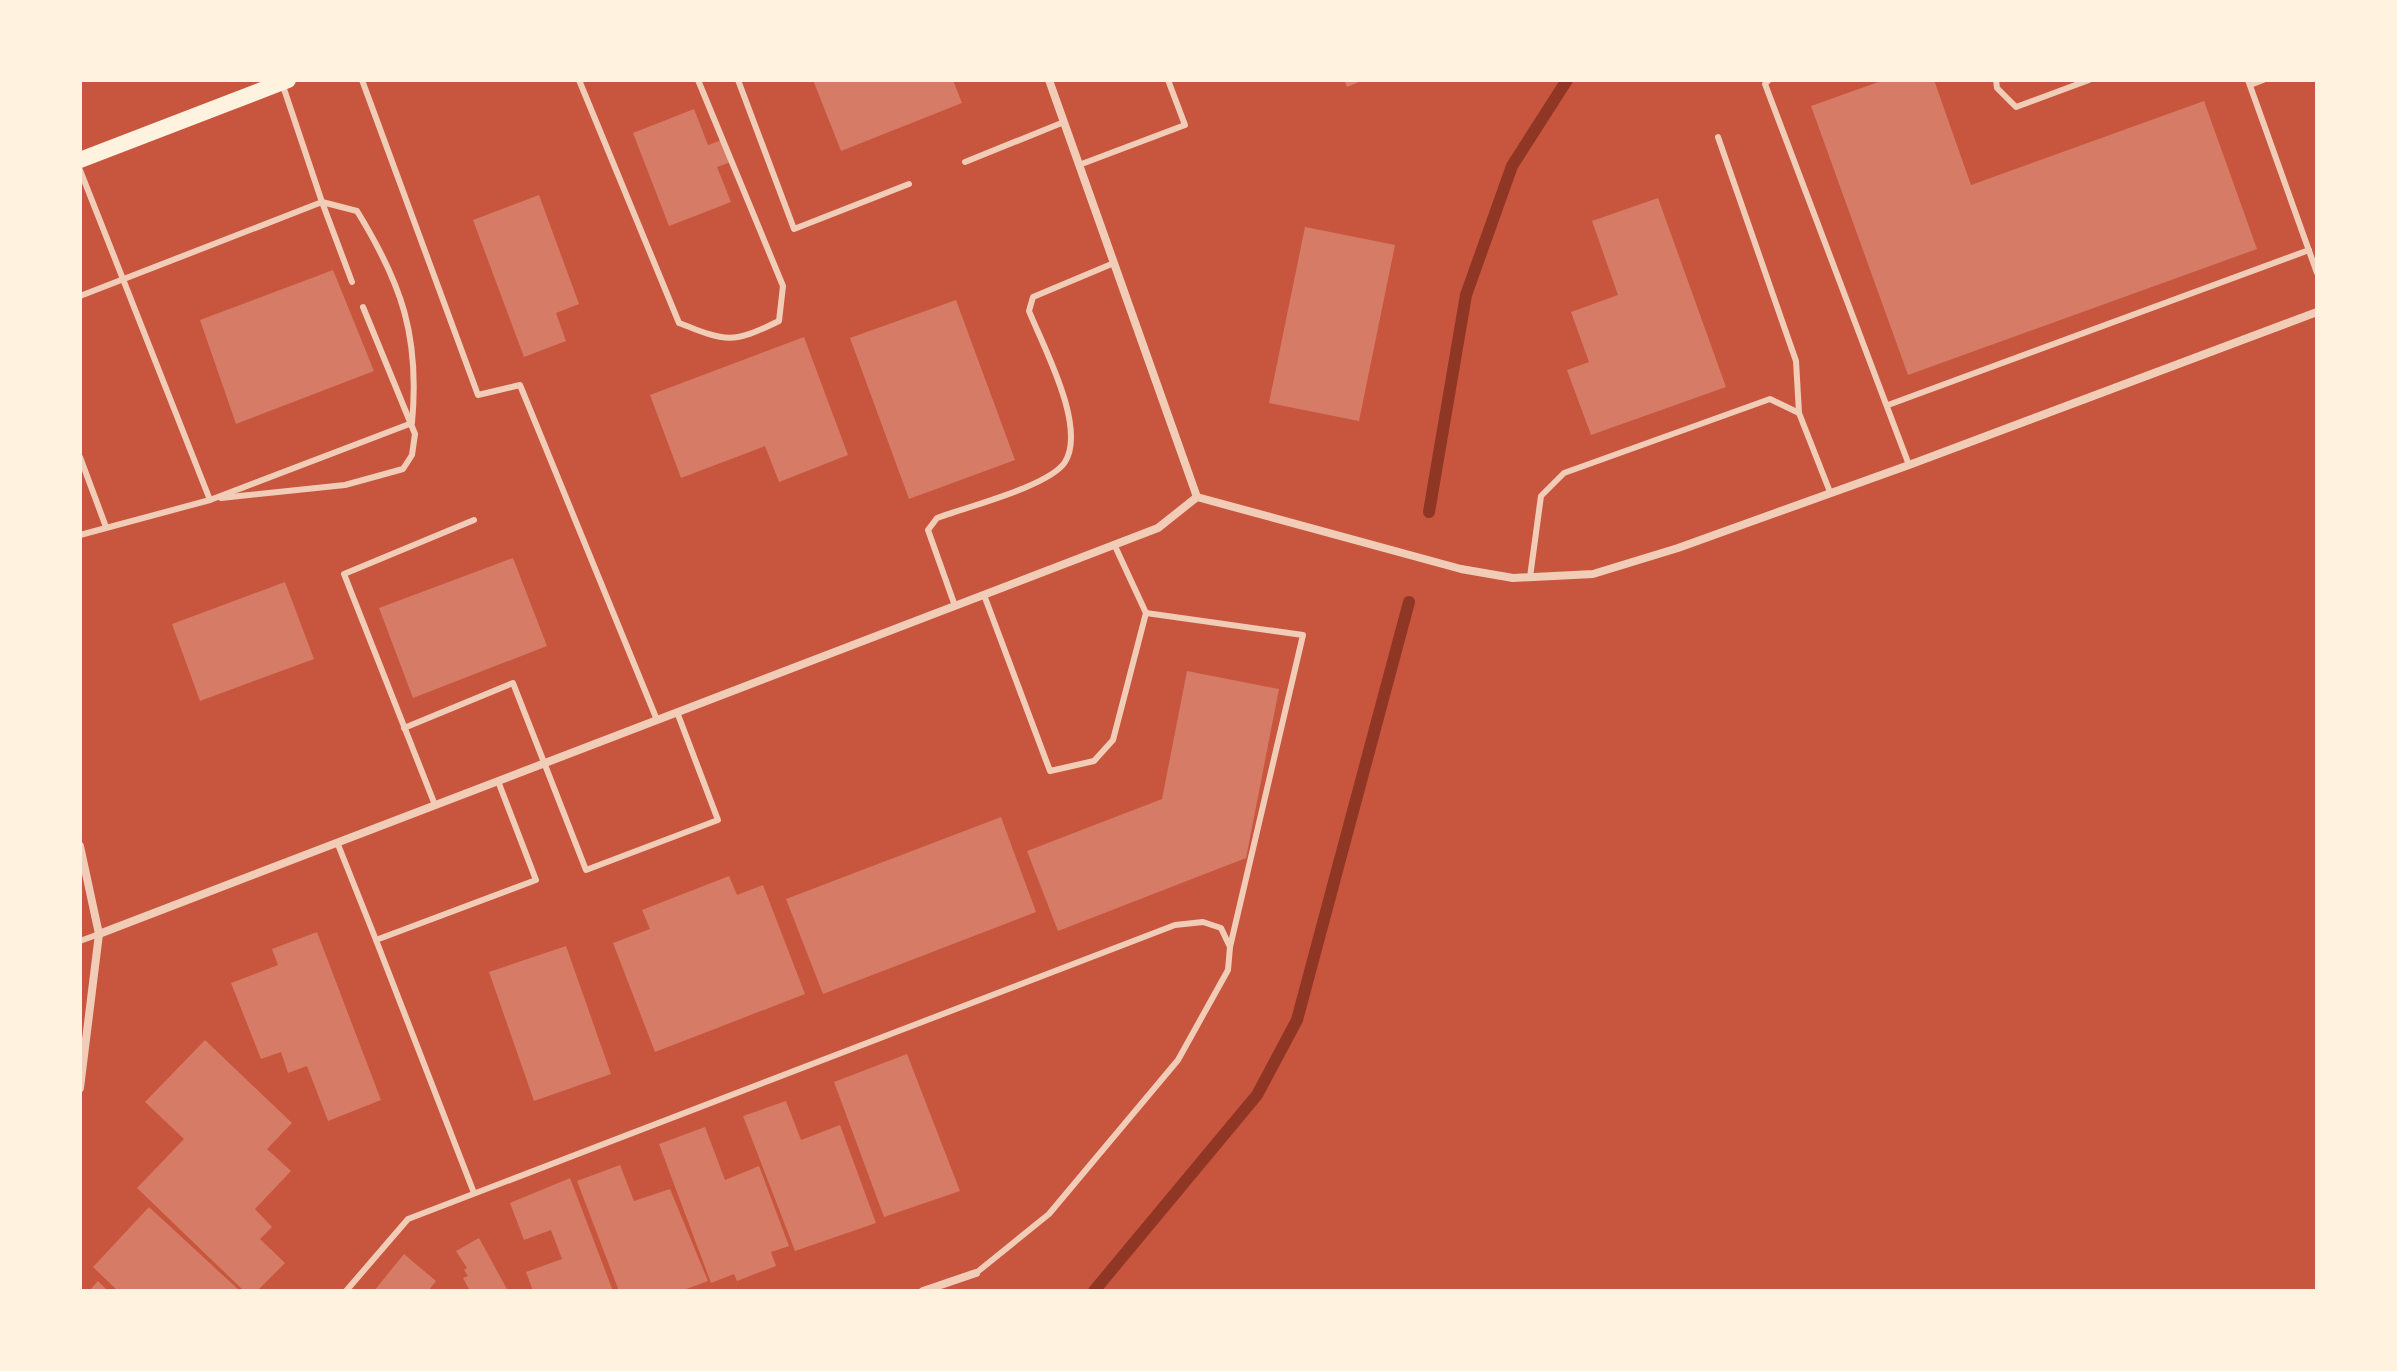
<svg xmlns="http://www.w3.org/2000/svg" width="2397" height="1371" font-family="'DejaVu Sans',sans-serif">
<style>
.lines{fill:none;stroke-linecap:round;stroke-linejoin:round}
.stream{stroke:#8f3625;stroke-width:12}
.building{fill:#d67c66}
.service{stroke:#f1ccb7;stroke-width:6}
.minor{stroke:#f1ccb7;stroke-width:8}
.secondary{stroke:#fff3e0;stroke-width:16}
</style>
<rect width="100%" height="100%" fill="#c8553d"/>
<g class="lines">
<g class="stream">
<path d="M1429 512 1466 295 1512 166 1567 80"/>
<path d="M1094 1291 1257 1095 1297 1020 1409 602"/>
</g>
</g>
<g class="building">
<path d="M813 80H953L962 103 841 151Z"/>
<path d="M1344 80H1364L1347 87Z"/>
<path d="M1884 80H1934L1971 185 2204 101 2257 249 1908 375 1811 106Z"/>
<path d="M694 109 708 145 722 140 731 162 717 167 731 202 669 226 633 133Z"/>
<path d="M539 195 579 304 556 313 566 341 524 357 473 220Z"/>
<path d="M1658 198 1726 387 1591 435 1567 370 1589 362 1571 312 1618 295 1592 221Z"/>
<path d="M1305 227 1395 245 1359 421 1269 403Z"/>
<path d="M333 270 374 371 236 424 200 320Z"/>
<path d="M956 300 1015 460 909 499 850 338Z"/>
<path d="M804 337 848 455 779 482 765 446 681 478 650 395Z"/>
<path d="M513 558 547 646 413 698 379 608Z"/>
<path d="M285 582 314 659 200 701 172 624Z"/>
<path d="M1187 671 1279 689 1246 858 1058 931 1027 851 1162 799Z"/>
<path d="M1001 817 1036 912 823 994 786 899Z"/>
<path d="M729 876 737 895 763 885 805 994 655 1052 613 943 650 929 642 910Z"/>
<path d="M317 932 381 1100 328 1121 307 1066 288 1073 281 1052 261 1059 231 983 278 965 272 949Z"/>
<path d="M566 946 611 1074 534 1101 489 972Z"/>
<path d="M205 1040 292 1123 267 1149 291 1171 255 1209 272 1227 260 1239 285 1263 257 1291H244L137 1188 184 1139 145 1102Z"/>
<path d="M907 1054 960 1191 884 1217 834 1082Z"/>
<path d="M786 1101 801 1140 840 1125 876 1223 795 1251 743 1116Z"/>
<path d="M705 1127 725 1180 759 1166 789 1246 771 1252 776 1266 737 1281 734 1274 711 1283 659 1144Z"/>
<path d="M620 1165 634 1201 670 1189 708 1281 681 1291H619L577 1181Z"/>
<path d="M570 1178 613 1291H533L526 1272 562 1259 551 1230 524 1240 510 1203Z"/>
<path d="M149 1207 240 1291H118L93 1267Z"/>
<path d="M479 1238 508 1291H470L463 1278 468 1276 464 1270 467 1268 456 1251Z"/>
<path d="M404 1254 436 1281 428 1291H374Z"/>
<path d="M98 1281 108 1291H89Z"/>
</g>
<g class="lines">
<g class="service">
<path d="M362 80 478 395 520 385 657 720"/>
<path d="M579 80 679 323C727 342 732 344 779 321L783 286 698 80"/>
<path d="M738 80 794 229 909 184"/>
<path d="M1769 80 1765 84 1909 465"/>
<path d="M1996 80 1997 88 2016 107 2089 80"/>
<path d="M2248 80 2317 273"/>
<path d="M2250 85 2263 80"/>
<path d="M1718 137 1796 361 1799 413"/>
<path d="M965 162 1064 122"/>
<path d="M1079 165 1185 125 1168 80"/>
<path d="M80 170 210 500"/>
<path d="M322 202 352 282"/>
<path d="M80 296 322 202 283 86"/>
<path d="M1888 405 2309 250"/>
<path d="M80 457 106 527"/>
<path d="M221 498 345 485 403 469 412 455 415 434 363 307"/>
<path d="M80 535 210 500 412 423C420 337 402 284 357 211L322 202"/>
<path d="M1530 577 1541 496 1564 473 1770 399 1799 413 1830 492"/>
<path d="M984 595 1050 771 1094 761 1113 740 1146 613 1114 544"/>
<path d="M955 606 928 530 937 518C966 507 1050 486 1065 462 1087 427 1043 346 1029 311L1033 297 1114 263"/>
<path d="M1146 613 1303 635 1230 947"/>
<path d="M404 728 513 683 586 870 718 820 677 712"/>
<path d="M435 805 344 574 474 520"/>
<path d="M337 842 376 940 536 880 498 781"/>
<path d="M376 940 474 1193"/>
<path d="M80 941 99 934"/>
<path d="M346 1291 408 1219 1175 925 1203 922 1221 928 1230 947 1228 970 1178 1060 1049 1214 976 1273"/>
</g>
<g class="minor">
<path d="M1049 80 1197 497"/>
<path d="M1197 497 1461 569 1513 578 1593 574 1678 548 1909 465 2317 312"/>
<path d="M80 846 99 934 80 1088"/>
<path d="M99 934 1158 528 1197 497"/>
<path d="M923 1291 976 1273"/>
</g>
<path class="secondary" d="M80 160 288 80"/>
</g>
<rect width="2397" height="1371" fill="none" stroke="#fff3e0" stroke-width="164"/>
</svg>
